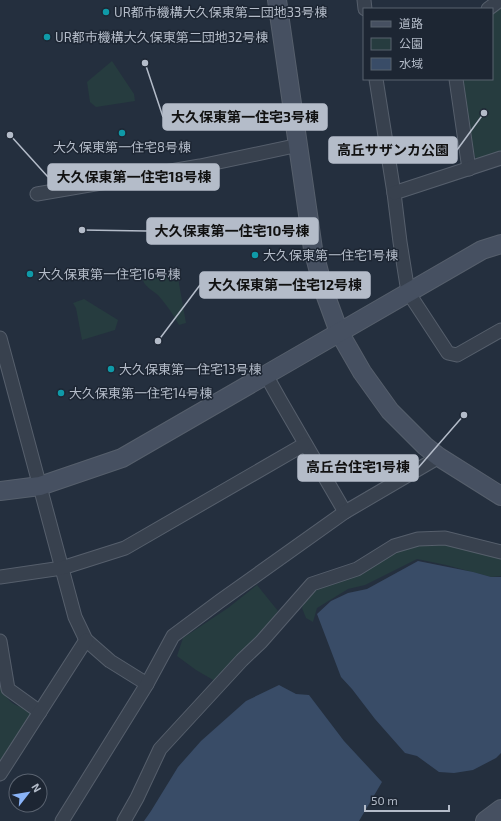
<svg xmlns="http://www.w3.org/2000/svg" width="501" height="821" font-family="'Exo 2','Noto Sans JP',sans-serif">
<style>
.green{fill:#263c3f}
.water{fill:#394c67}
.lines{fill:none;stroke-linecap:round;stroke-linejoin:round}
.street-casing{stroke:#565f6c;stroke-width:15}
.secondary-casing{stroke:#565f6c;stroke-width:20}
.street{stroke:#38414e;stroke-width:13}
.secondary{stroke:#465061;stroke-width:18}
.culture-dot{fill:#0f9aa8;stroke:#1d2633;stroke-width:1.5}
.labels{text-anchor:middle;stroke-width:3;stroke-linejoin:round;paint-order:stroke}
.poi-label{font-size:13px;fill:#b4bcc9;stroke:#1d2633;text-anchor:start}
.leader{fill:none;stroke:#b4bcc9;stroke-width:1.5}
.callout-dot{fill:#b4bcc9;stroke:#1d2633;stroke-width:1.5}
.callout{fill:#b4bcc9;stroke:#b4bcc9;stroke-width:1.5}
.callout-label{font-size:14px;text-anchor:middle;font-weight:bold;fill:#111}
</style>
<rect width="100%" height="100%" fill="#242f3e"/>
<g class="green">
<path d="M501 8V153L481 160 476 159 471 146 461 79H492V14Z"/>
<path d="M112 61 134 94 135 101 96 107 90 102 87 82Z"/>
<path d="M177 272 186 323 179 325C173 314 166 304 158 295 153 291 144 286 143 280L161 274Z"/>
<path d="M84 299 118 320 115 330 82 340 76 308 73 303Z"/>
<path d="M429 541 473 550 492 557H501V576L491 577 446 565 417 559 365 585 348 589 317 608 313 622 306 618 302 608 305 600 313 592 388 554Z"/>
<path d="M257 585 278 611 259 637 215 681 196 670 177 656 183 638 228 608Z"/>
<path d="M0 679C5 697 8 705 29 709L31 715 0 769Z"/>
</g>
<g class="water">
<path d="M418 561 473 572 491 577H501V753L496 758 473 770 454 773 439 772 417 756 405 753 375 719 352 689 341 677 317 614 331 601 348 593 367 589Z"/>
<path d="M279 685 296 694 309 695 344 741 382 782 359 821H144L151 811 178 767 201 741 246 701Z"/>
</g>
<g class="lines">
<defs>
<g id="street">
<path d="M364 0 365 9"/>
<path d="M488 9 500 0"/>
<path d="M376 79 394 193 400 242 408 292 448 353 457 355 501 330"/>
<path d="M456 79 469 169"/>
<path d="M394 193 501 158"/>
<path d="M37 194 200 166 299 145"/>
<path d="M0 338 75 617 86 640 110 661 147 684"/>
<path d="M266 375 280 400 345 512"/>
<path d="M0 577 62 568 125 548 305 444"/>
<path d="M0 641 8 689 40 712"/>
<path d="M0 774 86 640"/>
<path d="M62 821 147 684 173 636 220 601 345 512 439 457"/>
<path d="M124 821 137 798 160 749 242 660 261 642 312 584 357 569 394 546 418 539 445 538 501 552"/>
</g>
<g id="secondary">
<path d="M277 0 313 249 324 291 339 332 362 372 390 411 425 446 439 457 501 496"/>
<path d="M0 491 40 486 122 458 482 250 501 244"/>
<path d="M485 821 501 809"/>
</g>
</defs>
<use href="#street" class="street-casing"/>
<use href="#secondary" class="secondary-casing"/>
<use href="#street" class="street"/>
<use href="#secondary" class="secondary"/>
</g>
<g class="culture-dot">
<circle cx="106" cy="12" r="4"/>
<circle cx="47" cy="37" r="4"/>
<circle cx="122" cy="133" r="4"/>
<circle cx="255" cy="255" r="4"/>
<circle cx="30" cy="274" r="4"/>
<circle cx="111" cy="369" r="4"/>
<circle cx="61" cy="393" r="4"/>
</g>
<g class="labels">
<g class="poi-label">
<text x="114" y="17">UR都市機構大久保東第二団地33号棟</text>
<text x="55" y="42">UR都市機構大久保東第二団地32号棟</text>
<text x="122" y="152" text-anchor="middle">大久保東第一住宅8号棟</text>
<text x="263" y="260">大久保東第一住宅1号棟</text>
<text x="38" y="279">大久保東第一住宅16号棟</text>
<text x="119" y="374">大久保東第一住宅13号棟</text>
<text x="69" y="398">大久保東第一住宅14号棟</text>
</g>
</g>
<path class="leader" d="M145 63L163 117M484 113L457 150M10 135L48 177M82 230L147 231M158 341L200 285M464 415L418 468"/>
<g class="callout-dot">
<circle cx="145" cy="63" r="4"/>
<circle cx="484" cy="113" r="4"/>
<circle cx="10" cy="135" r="4"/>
<circle cx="82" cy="230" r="4"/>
<circle cx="158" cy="341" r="4"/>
<circle cx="464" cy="415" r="4"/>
</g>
<g class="callout">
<rect x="163" y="104" width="164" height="26" rx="4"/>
<rect x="329" y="137" width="128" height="26" rx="4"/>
<rect x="48" y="164" width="171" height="26" rx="4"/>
<rect x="147" y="218" width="171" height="26" rx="4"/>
<rect x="200" y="272" width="170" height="26" rx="4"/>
<rect x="298" y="455" width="120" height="26" rx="4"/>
</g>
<g class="callout-label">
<text x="245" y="122">大久保東第一住宅3号棟</text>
<text x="393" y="155">高丘サザンカ公園</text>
<text x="134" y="182">大久保東第一住宅18号棟</text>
<text x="232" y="236">大久保東第一住宅10号棟</text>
<text x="285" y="290">大久保東第一住宅12号棟</text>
<text x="358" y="472">高丘台住宅1号棟</text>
</g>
<rect x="363" y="8" width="130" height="72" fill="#1d2633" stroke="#59626f"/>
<rect x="371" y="21" width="20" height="6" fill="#465061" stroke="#59626f"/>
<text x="399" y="28" font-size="12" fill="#b4bcc9">道路</text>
<rect x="371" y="38" width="20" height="12" fill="#263c3f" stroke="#59626f"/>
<text x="399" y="48" font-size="12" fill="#b4bcc9">公園</text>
<rect x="371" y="58" width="20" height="12" fill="#394c67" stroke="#59626f"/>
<text x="399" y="68" font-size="12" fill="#b4bcc9">水域</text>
<g transform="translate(28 793) rotate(59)"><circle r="19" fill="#1d2633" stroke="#59626f"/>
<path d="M0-3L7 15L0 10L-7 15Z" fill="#8ab4f8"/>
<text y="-6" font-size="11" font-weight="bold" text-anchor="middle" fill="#b4bcc9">N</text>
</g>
<path d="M365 805v6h84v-6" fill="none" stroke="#b4bcc9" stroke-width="2"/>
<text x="371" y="805" font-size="12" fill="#b4bcc9" stroke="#1d2633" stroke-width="3" paint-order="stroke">50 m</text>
</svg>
